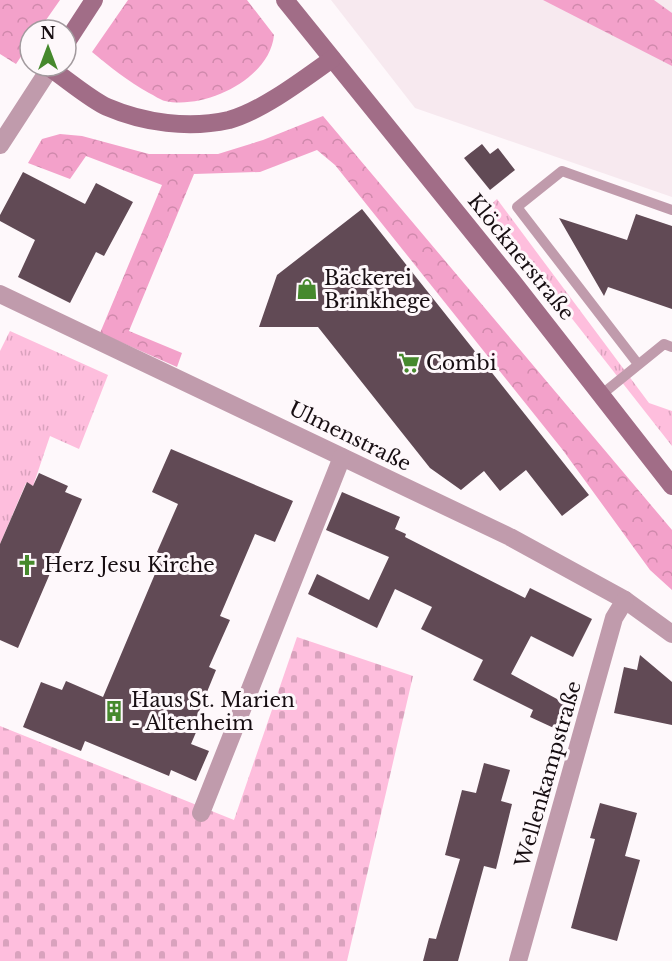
<svg xmlns="http://www.w3.org/2000/svg" width="672" height="961" font-family="'Libre Baskerville',serif">
<style>
.built{fill:#f7e9ef}
.grass{fill:url(#grass-tufts)}
.forest{fill:url(#forest-crowns)}
.cemetery{fill:url(#cemetery-stones)}
.building{fill:#614a55}
.lines{fill:none;stroke-linecap:round;stroke-linejoin:round}
.lane{stroke:#c09bac;stroke-width:10}
.street{stroke:#c09bac;stroke-width:18}
.secondary{stroke:#a16d87;stroke-width:18}
.labels{text-anchor:middle;stroke-width:6;stroke-linejoin:round;paint-order:stroke}
.street-label{font-size:20px;fill:#170e12;stroke:#fef8fb}
.poi-label{font-size:20px;fill:#170e12;stroke:#fef8fb;text-anchor:start}
</style>
<defs>
<pattern id="grass-tufts" width="24" height="20" patternUnits="userSpaceOnUse" patternTransform="scale(1.5)"><rect width="24" height="20" fill="#febedd"/><path d="M3 7l-1-3M5 7V3M7 7l1-3M15 17l-1-3M17 17v-4M19 17l1-3" fill="none" stroke="#d9a2bd"/></pattern>
<pattern id="forest-crowns" width="20" height="18" patternUnits="userSpaceOnUse" patternTransform="scale(1.5)"><rect width="20" height="18" fill="#f3a1ca"/><path d="M2 6a3 3 0 1 1 6 0M12 15a3 3 0 1 1 6 0" fill="none" stroke="#d089ac"/></pattern>
<pattern id="cemetery-stones" width="16" height="16" patternUnits="userSpaceOnUse" patternTransform="scale(1.5)"><rect width="16" height="16" fill="#febedd"/><path d="M2 7V4a2 2 0 0 1 4 0v3zM10 15v-3a2 2 0 0 1 4 0v3z" fill="#d9a2bd"/></pattern>
</defs>
<rect width="100%" height="100%" fill="#fef8fb"/>
<path class="built" d="M331 0H672V197L415 108Z"/>
<g class="grass">
<path d="M497 199 649 403 672 411V446L486 209Z"/>
<path d="M10 331 108 375 79 449 50 436 33 486 26 483 0 544V351Z"/>
</g>
<g class="forest">
<path d="M0 0H60L39 30H30V43L16 64 0 54Z"/>
<path d="M128 0H247L274 35C270 79 205 110 165 101 160 100 154 95 149 93 128 81 110 67 92 52Z"/>
<path d="M543 0H654L672 13V66Z"/>
<path d="M323 116 672 530V590L650 570 562 449 335 165 317 150 260 172 194 174 129 331 182 353 177 367 100 333 162 185 86 156 70 179 28 163 42 139 60 134 82 136 149 154H218L263 140Z"/>
</g>
<path class="cemetery" d="M297 637 413 676 347 961H0V726L234 820Z"/>
<g class="building">
<path d="M482 144 490 154 498 148 515 170 490 190 464 158Z"/>
<path d="M23 172 85 204 96 183 133 202 104 256 96 252 70 303 18 277 35 240 0 221V215Z"/>
<path d="M362 209 589 495 562 516 526 470 500 491 484 471 461 490 430 468 318 327H259L277 275Z"/>
<path d="M636 214 672 226V309L608 287 604 296 559 218 627 240Z"/>
<path d="M171 449 293 501 275 542 255 534 220 616 230 620 209 667 216 670 193 726 197 730 191 744 209 751 196 781 171 770 169 776 85 741 81 751 23 727 41 682 62 690 66 681 103 697 163 555 157 552 178 504 152 492Z"/>
<path d="M39 473 68 486 65 492 82 499 18 648 0 640V544L27 482 33 486Z"/>
<path d="M342 492 400 517 395 529 406 534 405 537 525 598 530 588 592 619 573 657 531 636 511 674 568 705 556 729 530 717 533 710 473 680 483 660 421 629 432 607 395 589 377 628 308 594 317 574 369 600 389 557 326 530Z"/>
<path d="M640 655 672 682V725L614 713 624 667 637 670Z"/>
<path d="M484 763 510 770 501 801 512 804 496 869 484 866 458 961H423L429 938 436 939 460 859 445 855 462 790 476 793Z"/>
<path d="M600 803 637 813 625 856 640 860 617 941 571 928 595 839 590 838Z"/>
</g>
<g class="lines">
<g class="lane">
<path d="M638 364 517 207 562 171 672 210"/>
<path d="M601 395 664 344 672 347"/>
</g>
<g class="street">
<path d="M0 145 50 68"/>
<path d="M0 294 510 537 625 600 672 634"/>
<path d="M201 813 342 457"/>
<path d="M518 961 614 618 625 600"/>
</g>
<g class="secondary">
<path d="M285 0 512 281 672 486"/>
<path d="M66 43 94 0"/>
<path d="M51 66 50 68C65 78 91 100 107 107 144 123 189 129 229 120 262 111 304 79 332 59"/>
</g>
</g>
<defs>
<symbol id="shop-bare" viewBox="-9 -9 18 18"><path d="M-5-2.5h2.3a2.7 3.5 0 0 1 5.4 0H5L5.5 6h-11ZM-1.5-2.5h3a1.5 2.3 0 0 0-3 0Z" fill="#46892d" stroke="#fef8fb" stroke-width="2.5" paint-order="stroke"/></symbol>
<symbol id="supermarket-bare" viewBox="-9 -9 18 18"><path d="M-6-5.5h2.5l.6 2H6L4.5 2H-2.5L-4.4-4H-6ZM-1.5 3.2a1.3 1.3 0 1 0 .1 0ZM3 3.2a1.3 1.3 0 1 0 .1 0Z" fill="#46892d" stroke="#fef8fb" stroke-width="2.5" paint-order="stroke"/></symbol>
<symbol id="church-bare" viewBox="-9 -9 18 18"><path d="M-1.2-6h2.4v3.5h3.3v2.4h-3.3V6h-2.4V-.1h-3.3v-2.4h3.3Z" fill="#46892d" stroke="#fef8fb" stroke-width="2.5" paint-order="stroke"/></symbol>
<symbol id="building-bare" viewBox="-9 -9 18 18"><path d="M-4-6H4V6H1V3H-1V6H-4ZM-2.5-4.3h1.7v1.8h-1.7ZM.8-4.3h1.7v1.8H.8ZM-2.5-1h1.7V.8h-1.7ZM.8-1h1.7V.8H.8Z" fill="#46892d" stroke="#fef8fb" stroke-width="2.5" paint-order="stroke"/></symbol>
</defs>
<g fill-rule="evenodd">
<use href="#shop-bare" x="292" y="274" width="30" height="30"/>
<use href="#supermarket-bare" x="394" y="348" width="30" height="30"/>
<use href="#church-bare" x="12" y="550" width="30" height="30"/>
<use href="#building-bare" x="99" y="696" width="30" height="30"/>
</g>
<g class="labels">
<g class="street-label">
<text transform="translate(521 257) rotate(51)" y="7">Klöcknerstraße</text>
<text transform="translate(350 436) rotate(26)" y="7">Ulmenstraße</text>
<text transform="translate(548 774) rotate(-74)" y="7">Wellenkampstraße</text>
</g>
<g class="poi-label">
<text x="324" y="285">Bäckerei<tspan x="324" dy="23">Brinkhege</tspan></text>
<text x="426" y="370">Combi</text>
<text x="44" y="572">Herz Jesu Kirche</text>
<text x="131" y="707">Haus St. Marien<tspan x="131" dy="23">- Altenheim</tspan></text>
</g>
</g>
<g transform="translate(48 48)"><circle r="28" fill="#fef8fb" stroke="#a29a9e" stroke-width="1.5"/>
<path d="M0-4.5L10 22L0 15L-10 22Z" fill="#46892d"/>
<text y="-9" font-size="16" font-weight="bold" text-anchor="middle" fill="#170e12">N</text>
</g>
</svg>
